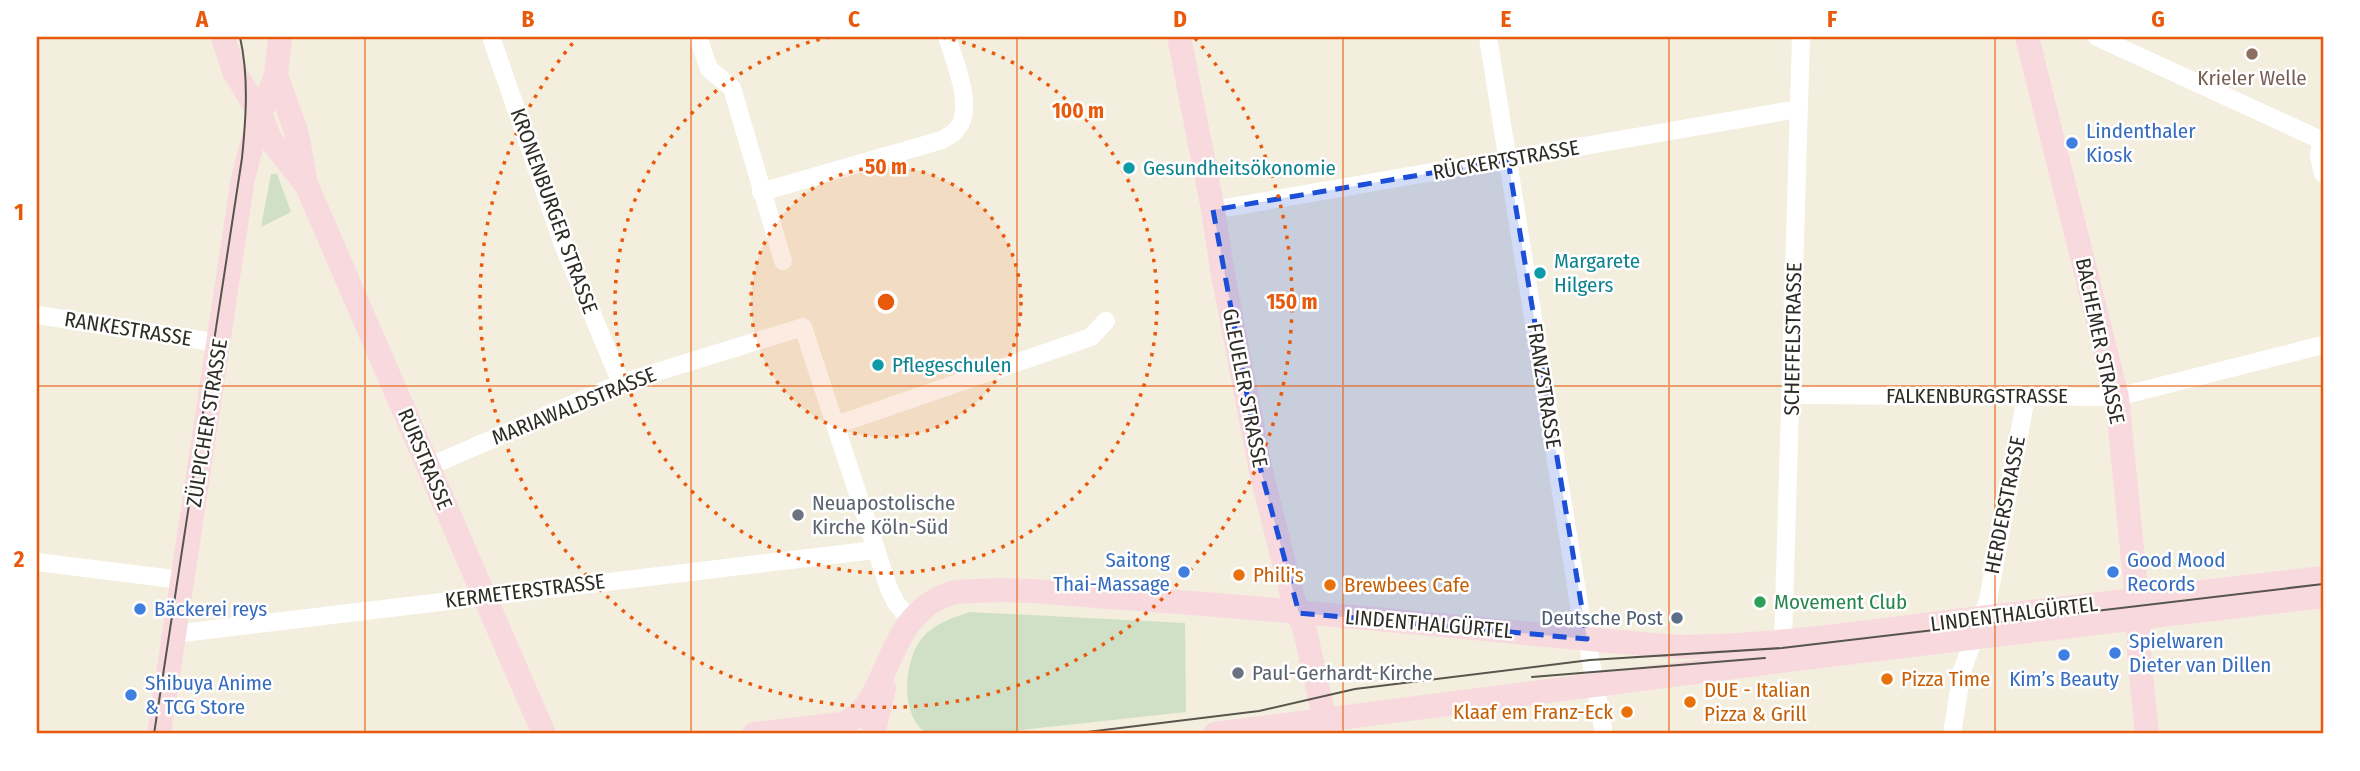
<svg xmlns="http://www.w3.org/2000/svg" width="2360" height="771" font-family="'Fira Sans Condensed',sans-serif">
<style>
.green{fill:#d0e0c7}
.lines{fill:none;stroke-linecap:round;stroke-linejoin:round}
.street{stroke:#fff;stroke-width:18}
.secondary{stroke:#f8d9de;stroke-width:24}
.tram{stroke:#58554d;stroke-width:2}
.marked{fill:#1d4ed8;fill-opacity:0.2;stroke:#1d4ed8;stroke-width:5;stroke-dasharray:14 9;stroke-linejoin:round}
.grid{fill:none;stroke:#e8590c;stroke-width:2;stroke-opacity:0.55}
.ring{fill:none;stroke:#e8590c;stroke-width:3.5;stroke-dasharray:3.5 7}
.education-dot{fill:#8d6e63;stroke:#fff;stroke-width:2.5}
.shop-dot{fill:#3f7fe0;stroke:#fff;stroke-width:2.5}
.culture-dot{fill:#0f9aa8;stroke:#fff;stroke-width:2.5}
.worship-dot{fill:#6b7280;stroke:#fff;stroke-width:2.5}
.food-dot{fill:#e8710a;stroke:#fff;stroke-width:2.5}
.leisure-dot{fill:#2e9e5b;stroke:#fff;stroke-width:2.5}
.service-dot{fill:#5c6f8a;stroke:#fff;stroke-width:2.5}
.labels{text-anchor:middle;stroke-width:5;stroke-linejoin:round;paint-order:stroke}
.education-label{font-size:21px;fill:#785e54;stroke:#fff}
.shop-label{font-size:21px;fill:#366cbe;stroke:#fff;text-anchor:start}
.street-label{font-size:21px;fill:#2e2c26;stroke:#fff}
.culture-label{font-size:21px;fill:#0d838f;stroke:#fff;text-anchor:start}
.worship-label{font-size:21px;fill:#5b616d;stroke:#fff;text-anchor:start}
.food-label{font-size:21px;fill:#c56008;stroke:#fff;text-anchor:start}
.leisure-label{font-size:21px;fill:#27864d;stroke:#fff;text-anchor:start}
.service-label{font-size:21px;fill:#4e5e75;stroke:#fff;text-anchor:end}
.centre{fill:#e8590c;stroke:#fff;stroke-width:3.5}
.ring-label{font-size:21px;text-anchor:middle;font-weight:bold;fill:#e8590c;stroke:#fff;stroke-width:5;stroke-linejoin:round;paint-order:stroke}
.neatline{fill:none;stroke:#e8590c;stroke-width:2.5}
.grid-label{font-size:23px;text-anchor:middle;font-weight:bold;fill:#e8590c}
</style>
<rect width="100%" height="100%" fill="#f4eede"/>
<g class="green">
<path d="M271 174H277L291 212 261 227Z"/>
<path d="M970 612 1185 623 1186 712 985 734H928C899 718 903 659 923 637 935 623 953 618 970 612Z"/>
</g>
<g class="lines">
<g class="street">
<path d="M491 37 564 247 621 383"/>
<path d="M698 37 709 69 732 88 783 261"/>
<path d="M1488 37 1582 623 1587 639 1604 734"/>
<path d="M2097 37 2323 141"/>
<path d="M2321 141 2319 156 2323 174"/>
<path d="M761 192 942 140C947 137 953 134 956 130 976 110 954 60 947 37"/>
<path d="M1213 210 1798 109"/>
<path d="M37 315 219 343"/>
<path d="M1792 395 2117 397 2323 345"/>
<path d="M836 425 1091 337 1106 321"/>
<path d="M428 467 621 383 803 327 889 589 896 603 911 620"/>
<path d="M37 562 182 580"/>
<path d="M174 634 875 550"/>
<path d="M1783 641 1801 37"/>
<path d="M1952 734 1962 671 1988 600 2026 397"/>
</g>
<g class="secondary">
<path d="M223 37 234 71 260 114 270 139 304 182"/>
<path d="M1179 37 1213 210 1222 269 1261 471 1292 595 1305 631 1328 734"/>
<path d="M2027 37 2117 397 2138 610 2139 653 2147 734"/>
<path d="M276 75 297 134 306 184 544 734"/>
<path d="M159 734 243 178 260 114 276 75 280 37"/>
<path d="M754 734 842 724C892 706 881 617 949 594 957 591 967 592 975 591 1019 588 1064 594 1108 597 1298 609 1489 631 1679 647 1780 646 1880 630 1980 618 2094 604 2209 592 2323 578"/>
<path d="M873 734 884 688"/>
<path d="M1215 734 1820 656 2323 596"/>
</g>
<g class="tram">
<path d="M1532 677 1765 658"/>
<path d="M154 734 242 158C246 118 249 77 240 37"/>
<path d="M1071 734 1259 711 1355 689 1590 660 1782 648 2323 584"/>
</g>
</g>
<path class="marked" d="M1508 160 1587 639 1299 613 1261 471 1213 210Z"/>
<path class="grid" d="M365 37V734M691 37V734M1017 37V734M1343 37V734M1669 37V734M1995 37V734M37 386H2323"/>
<circle cx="886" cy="302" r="135" fill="#e8590c" fill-opacity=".12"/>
<g class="ring">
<circle cx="886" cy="302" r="135"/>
<path d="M942 37A271 271 0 1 1 830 37"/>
<path d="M1195 38A406 406 0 1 1 577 38"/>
</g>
<circle class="education-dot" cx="2252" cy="54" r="7"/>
<g class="shop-dot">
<circle cx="2072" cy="143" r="7"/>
<circle cx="1184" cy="572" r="7"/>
<circle cx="2113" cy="572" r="7"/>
<circle cx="140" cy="609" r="7"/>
<circle cx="2115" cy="653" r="7"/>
<circle cx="2064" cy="655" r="7"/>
<circle cx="131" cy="695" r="7"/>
</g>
<g class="culture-dot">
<circle cx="1129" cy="168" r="7"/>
<circle cx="1540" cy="273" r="7"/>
<circle cx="878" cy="365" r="7"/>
</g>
<g class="worship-dot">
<circle cx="798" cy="515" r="7"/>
<circle cx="1238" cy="673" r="7"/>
</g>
<g class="food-dot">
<circle cx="1239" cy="575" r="7"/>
<circle cx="1330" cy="585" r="7"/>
<circle cx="1887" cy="679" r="7"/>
<circle cx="1690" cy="702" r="7"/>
<circle cx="1627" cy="712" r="7"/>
</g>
<circle class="leisure-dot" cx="1760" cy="602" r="7"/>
<circle class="service-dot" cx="1677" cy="618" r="7"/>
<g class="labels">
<g class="education-label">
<text x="2252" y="85">Krieler Welle</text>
</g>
<g class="shop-label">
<text x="2086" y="138">Lindenthaler<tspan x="2086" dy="24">Kiosk</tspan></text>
<text x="1170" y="567" text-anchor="end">Saitong<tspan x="1170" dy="24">Thai-Massage</tspan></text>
<text x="2127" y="567">Good Mood<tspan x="2127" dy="24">Records</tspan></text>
<text x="154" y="616">Bäckerei reys</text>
<text x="2129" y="648">Spielwaren<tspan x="2129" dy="24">Dieter van Dillen</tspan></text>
<text x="2064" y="686" text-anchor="middle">Kim’s Beauty</text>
<text x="145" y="690">Shibuya Anime<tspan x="145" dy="24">&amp; TCG Store</tspan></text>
</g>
<g class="street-label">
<text transform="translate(1506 160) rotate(-10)" y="7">RÜCKERTSTRASSE</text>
<text transform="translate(554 211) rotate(70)" y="7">KRONENBURGER STRASSE</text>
<text transform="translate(128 329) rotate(9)" y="7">RANKESTRASSE</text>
<text transform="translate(1793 339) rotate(-89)" y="7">SCHEFFELSTRASSE</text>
<text transform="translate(2100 341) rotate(78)" y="7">BACHEMER STRASSE</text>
<text transform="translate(1544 386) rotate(81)" y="7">FRANZSTRASSE</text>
<text transform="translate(1245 388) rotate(79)" y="7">GLEUELER STRASSE</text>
<text x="1977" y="403">FALKENBURGSTRASSE</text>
<text transform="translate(574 406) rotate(-22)" y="7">MARIAWALDSTRASSE</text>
<text transform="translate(207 423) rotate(-81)" y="7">ZÜLPICHER STRASSE</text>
<text transform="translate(425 459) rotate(67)" y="7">RURSTRASSE</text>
<text transform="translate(2005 505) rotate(-79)" y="7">HERDERSTRASSE</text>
<text transform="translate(525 591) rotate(-7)" y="7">KERMETERSTRASSE</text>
<text transform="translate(2014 614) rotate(-7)" y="7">LINDENTHALGÜRTEL</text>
<text transform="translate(1429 624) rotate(5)" y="7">LINDENTHALGÜRTEL</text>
</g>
<g class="culture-label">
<text x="1143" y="175">Gesundheitsökonomie</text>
<text x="1554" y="268">Margarete<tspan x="1554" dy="24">Hilgers</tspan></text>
<text x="892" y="372">Pflegeschulen</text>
</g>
<g class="worship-label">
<text x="812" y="510">Neuapostolische<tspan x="812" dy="24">Kirche Köln-Süd</tspan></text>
<text x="1252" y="680">Paul-Gerhardt-Kirche</text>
</g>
<g class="food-label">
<text x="1253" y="582">Phili's</text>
<text x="1344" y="592">Brewbees Cafe</text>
<text x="1901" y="686">Pizza Time</text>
<text x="1704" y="697">DUE - Italian<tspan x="1704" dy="24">Pizza &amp; Grill</tspan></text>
<text x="1613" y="719" text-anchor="end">Klaaf em Franz-Eck</text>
</g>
<g class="leisure-label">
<text x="1774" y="609">Movement Club</text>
</g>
<g class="service-label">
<text x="1663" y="625">Deutsche Post</text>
</g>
</g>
<circle cx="886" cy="302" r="10" class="centre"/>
<g class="ring-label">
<text x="1078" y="118">100 m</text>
<text x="886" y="174">50 m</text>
<text x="1292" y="309">150 m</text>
</g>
<rect width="2360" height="771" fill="none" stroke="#ffffff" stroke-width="77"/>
<rect x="38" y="38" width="2284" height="694" class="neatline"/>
<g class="grid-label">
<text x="202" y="27">A</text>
<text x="528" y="27">B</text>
<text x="854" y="27">C</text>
<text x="1180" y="27">D</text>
<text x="1506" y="27">E</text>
<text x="1832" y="27">F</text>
<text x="2158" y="27">G</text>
<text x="19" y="220">1</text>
<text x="19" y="567">2</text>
</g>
</svg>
